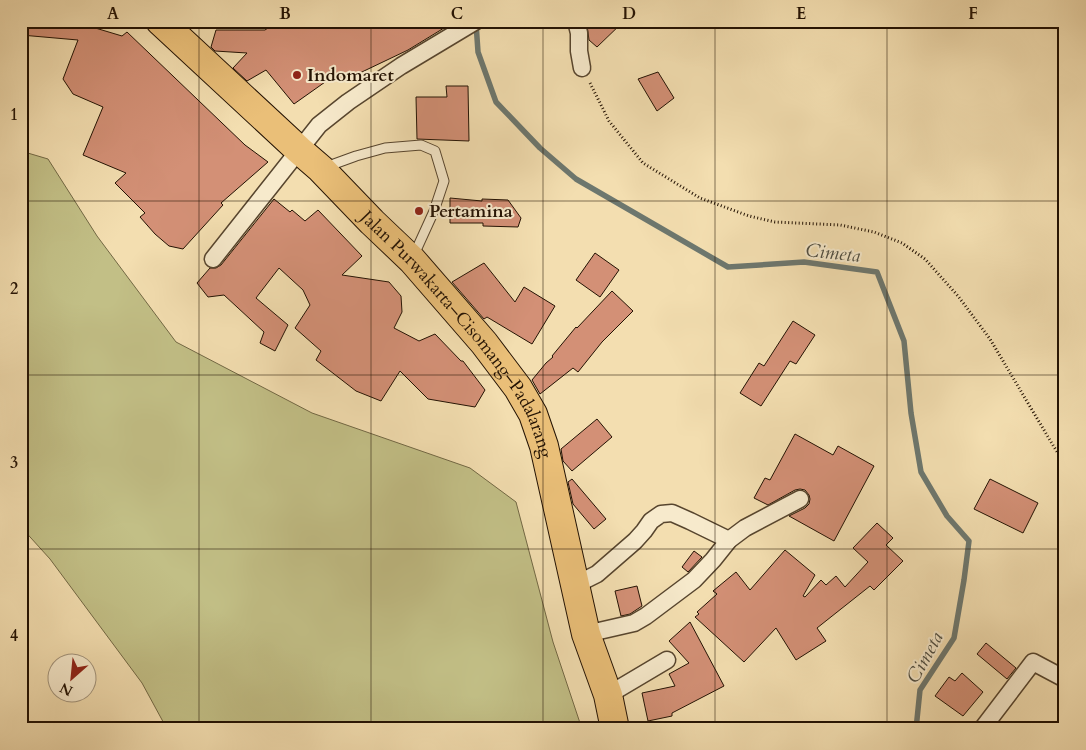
<svg xmlns="http://www.w3.org/2000/svg" width="1086" height="750" font-family="Cardo,serif">
<style>
.green{fill:#c2bf86;stroke:#726844}
.lines{fill:none;stroke-linecap:round;stroke-linejoin:round}
.stream{stroke:#6d776e;stroke-width:5.5}
.building{fill:#d39076;stroke:#231203}
.lane-casing{stroke:#57452e;stroke-width:11}
.street-casing{stroke:#57452e;stroke-width:19}
.highway-casing{stroke:#231203;stroke-width:30}
.path{stroke:#231203;stroke-width:3;stroke-dasharray:1 2.5;stroke-linecap:butt}
.lane{stroke:#f7eacc;stroke-width:9}
.street{stroke:#f7eacc;stroke-width:16}
.highway{stroke:#eabf78;stroke-width:28}
.grid{fill:none;stroke:#231203;stroke-width:1;stroke-opacity:0.55}
.poi-dot{fill:#8f2418;stroke:#f7eacc;stroke-width:2}
.labels{text-anchor:middle;stroke-width:4;stroke-linejoin:round;paint-order:stroke}
.poi-label{font-size:18px;font-weight:bold;fill:#231203;stroke:#f7eacc;text-anchor:start}
.street-label{font-size:18px;fill:#231203;stroke:#f7eacc}
.water-label{font-size:19px;font-style:italic;fill:#4e4d41;stroke:#f7eacc}
.neatline{fill:none;stroke:#231203;stroke-width:2}
.grid-label{font-size:16px;text-anchor:middle;font-weight:bold;fill:#231203}
</style>
<rect width="100%" height="100%" fill="#f3deb0"/>
<filter id="stains"><feTurbulence type="fractalNoise" baseFrequency=".004" numOctaves="4"/><feColorMatrix values="0 0 0 0 .2 0 0 0 0 .09 0 0 0 0 .02 0 0 0 .5 -.17"/></filter>
<radialGradient id="worn" r=".72"><stop offset=".6" stop-color="#630" stop-opacity="0"/><stop offset="1" stop-color="#630" stop-opacity=".3"/></radialGradient>
<path class="green" d="M21 151 48 159 97 236 176 342 312 413 470 468 516 502 553 642 582 729H167L142 683 50 559 21 527Z"/>
<g class="lines">
<path class="stream" d="M476 23 478 52 496 102 540 148 576 179 728 267 804 262 877 272 904 341 911 413 921 472 947 516 969 541 964 580 954 638 920 690 916 729"/>
</g>
<g class="building">
<path d="M21 21H72L122 36 127 32 245 145 268 162 221 203 223 205 183 249 169 246 155 234 140 217 145 213 115 183 126 173 83 155 103 107 73 94 63 79 78 40 21 35Z"/>
<path d="M278 21H440L444 28 408 50 343 81 335 75 294 104 266 70 247 81 233 68 247 53 215 51 211 47 216 30H265Z"/>
<path d="M592 21H624L597 47 589 40 587 25Z"/>
<path d="M658 72 674 98 657 111 638 79Z"/>
<path d="M446 86H468L469 141 417 139 416 97H447Z"/>
<path d="M450 198 482 201V199L508 200 521 218 518 227 483 226V223H450Z"/>
<path d="M274 199 290 212 292 210 305 221 318 210 362 256 342 275 389 282 401 296 402 312 394 328 419 341 435 334 461 361H463L485 390 475 407 428 399 400 371 381 401 356 391 316 360 321 351 295 328 310 305 303 290 279 268 256 298 288 325 275 351 260 343 264 332 224 295 208 297 197 283 210 268H216L221 265Z"/>
<path d="M595 253 619 270 600 297 576 280Z"/>
<path d="M484 263 515 302 524 287 555 306 532 344 487 317 484 319 452 282Z"/>
<path d="M612 291 633 311 602 342 578 372 573 368 540 394 532 380 546 363 553 357 552 356 576 327 577 328Z"/>
<path d="M793 321 815 335 796 364 790 361 761 406 740 393 759 363 764 366Z"/>
<path d="M597 419 612 437 572 471 563 461 561 449Z"/>
<path d="M795 434 833 455 838 446 874 466 834 541 789 516 805 508 809 504 810 499 809 495 805 490 800 489 795 490 768 505 754 498 765 478 770 480Z"/>
<path d="M572 479 606 519 594 529 573 504 568 482Z"/>
<path d="M990 479 1038 503 1023 533 974 509Z"/>
<path d="M877 523 893 538 886 545 903 561 874 590 870 586 817 628 826 641 796 660 776 628 744 662 695 617 699 614 697 612 717 594 713 591 736 572 750 590 785 550 815 575 803 596 805 597 821 580 826 585 836 576 845 587 868 562 853 548Z"/>
<path d="M694 551 702 557 688 572 682 567Z"/>
<path d="M637 586 642 606 630 614 621 616 615 591Z"/>
<path d="M690 622 724 686 672 713V716L648 721 642 693 675 686 669 674 689 663 669 641Z"/>
<path d="M986 643 1016 668 1007 679 977 654Z"/>
<path d="M962 673 983 692 963 716 935 696 949 677 955 681Z"/>
</g>
<g class="lines">
<defs>
<path id="lane" d="M323 168 356 156 385 148 421 145 435 151 444 181 434 211 413 257"/>
<g id="street">
<path d="M576 21 579 33V51L582 68"/>
<path d="M213 259 319 125 348 102 401 66 476 21"/>
<path d="M575 585 597 574 635 541 644 531 651 521 661 514 672 513 690 521 729 540"/>
<path d="M586 634 634 623 646 616 694 580 713 560 729 540 745 528 800 499"/>
<path d="M608 695 667 660"/>
<path d="M982 729 1033 662 1065 679"/>
</g>
<g id="highway">
<path id="s1" d="M160 21 299 150 321 169 372 222 412 260 484 343 518 388 533 414 544 446 586 634 608 695 615 729"/>
</g>
</defs>
<use href="#lane" class="lane-casing"/>
<use href="#street" class="street-casing"/>
<use href="#highway" class="highway-casing"/>
<path class="path" d="M590 83 609 121 643 163 700 198 749 216 775 222 840 225 874 232 902 243 925 259 958 296 990 339 1054 447 1065 464"/>
<use href="#lane" class="lane"/>
<use href="#street" class="street"/>
<use href="#highway" class="highway"/>
</g>
<path class="grid" d="M199 21V729M371 21V729M543 21V729M715 21V729M887 21V729M21 201H1065M21 375H1065M21 549H1065"/>
<g class="poi-dot">
<circle cx="297" cy="75" r="5"/>
<circle cx="419" cy="211" r="5"/>
</g>
<g class="labels">
<g class="poi-label">
<text x="307" y="81">Indomaret</text>
<text x="429" y="217">Pertamina</text>
</g>
<g class="street-label">
<text dy="6" stroke="none"><textPath href="#s1" startOffset="435">Jalan Purwakarta–Cisomang–Padalarang</textPath></text>
</g>
<g class="water-label">
<text transform="translate(833 252) rotate(6)" y="7">Cimeta</text>
<text transform="translate(924 657) rotate(-61)" y="7">Cimeta</text>
</g>
</g>
<rect width="1086" height="750" fill="none" stroke="#f3deb0" stroke-width="55"/>
<g transform="translate(72 678) rotate(207)"><circle r="24" fill="#f7eacc" stroke="#a2947c"/>
<path d="M0-4L9 19L0 12L-9 19Z" fill="#8f2418"/>
<text y="-8" font-size="14" font-weight="bold" text-anchor="middle" fill="#231203">N</text>
</g>
<rect x="28" y="28" width="1030" height="694" class="neatline"/>
<g class="grid-label">
<text x="113" y="19">A</text>
<text x="285" y="19">B</text>
<text x="457" y="19">C</text>
<text x="629" y="19">D</text>
<text x="801" y="19">E</text>
<text x="973" y="19">F</text>
<text x="14" y="120">1</text>
<text x="14" y="294">2</text>
<text x="14" y="468">3</text>
<text x="14" y="641">4</text>
</g>
<rect width="100%" height="100%" filter="url(#stains)"/>
<rect width="100%" height="100%" fill="url(#worn)"/>
</svg>
